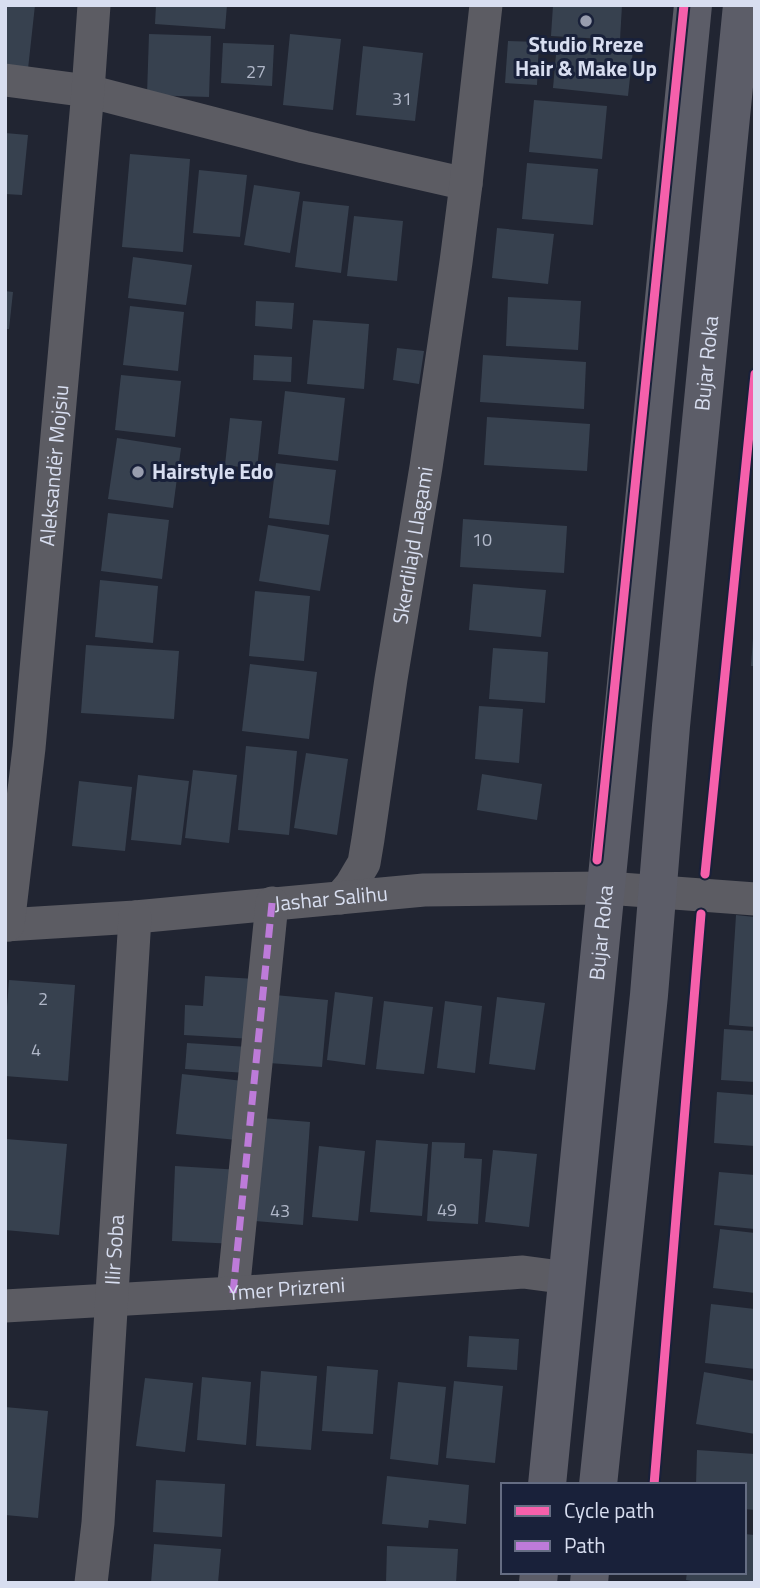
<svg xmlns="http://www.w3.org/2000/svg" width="760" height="1588" font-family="'Titillium Web',sans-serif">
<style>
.building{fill:#37414f}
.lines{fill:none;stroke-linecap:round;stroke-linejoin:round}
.street{stroke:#5c5c63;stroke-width:33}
.primary{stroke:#5c5d68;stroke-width:38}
.quiet{stroke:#bd7bd9;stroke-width:7;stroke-dasharray:14 7;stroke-linecap:butt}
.cycleway-casing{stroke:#19213a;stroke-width:13}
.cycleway{stroke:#f560ab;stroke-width:9}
.poi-dot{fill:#989dae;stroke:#19213a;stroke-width:2.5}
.labels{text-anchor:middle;stroke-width:6;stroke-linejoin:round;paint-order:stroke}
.number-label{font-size:18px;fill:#b0b7c8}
.poi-label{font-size:21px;font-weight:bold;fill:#d8def0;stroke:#19213a}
.street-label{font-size:21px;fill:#d8def0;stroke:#19213a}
</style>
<rect width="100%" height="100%" fill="#212532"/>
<g class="building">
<path d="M5 5H35L28 69 5 66Z"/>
<path d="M156 5H227L225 29 155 24Z"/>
<path d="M553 5H622L620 40 551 36Z"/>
<path d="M149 34 211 36 209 97 147 95Z"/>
<path d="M290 34 341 39 333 110 283 105Z"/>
<path d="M508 41 539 42 537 85 505 83Z"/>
<path d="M223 43 274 45 272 86 221 83Z"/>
<path d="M557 43 633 50 628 96 553 88Z"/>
<path d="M363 46 423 53 415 121 356 115Z"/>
<path d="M534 100 607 106 602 159 529 152Z"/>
<path d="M5 133 28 135 22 195 5 194Z"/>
<path d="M130 154 190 159 183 252 122 247Z"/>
<path d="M527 163 598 169 593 225 522 219Z"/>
<path d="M199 170 247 175 240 237 193 233Z"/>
<path d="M254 185 300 192 290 253 244 245Z"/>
<path d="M303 201 349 206 341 273 295 267Z"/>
<path d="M354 216 403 221 397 281 347 276Z"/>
<path d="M497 228 554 234 548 284 492 278Z"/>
<path d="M133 257 192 265 186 305 128 298Z"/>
<path d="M5 291 13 292 9 329H5Z"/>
<path d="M508 297 581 301 578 350 506 346Z"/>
<path d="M256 301 294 303 292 329 255 326Z"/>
<path d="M130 306 184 312 178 371 123 365Z"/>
<path d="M313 320 369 324 364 389 307 384Z"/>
<path d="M397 348 424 351 419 384 393 380Z"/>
<path d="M254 355 292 357 291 382 253 380Z"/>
<path d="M483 355 586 362 584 409 480 402Z"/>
<path d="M121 375 181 381 175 437 115 430Z"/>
<path d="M285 391 345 398 338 461 278 454Z"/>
<path d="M487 417 590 424 587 471 484 465Z"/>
<path d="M230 418 262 421 257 469 225 465Z"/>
<path d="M117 438 181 448 173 508 108 499Z"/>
<path d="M276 463 336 470 329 525 269 518Z"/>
<path d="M108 513 169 520 162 579 101 571Z"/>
<path d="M463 519 567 526 564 573 460 567Z"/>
<path d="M268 525 329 535 320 591 259 581Z"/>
<path d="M100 580 158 586 153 643 95 637Z"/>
<path d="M473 584 546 590 541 637 469 630Z"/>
<path d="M255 591 310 596 304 661 249 656Z"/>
<path d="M753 638H755V666H751Z"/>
<path d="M86 645 179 651 174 719 81 713Z"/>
<path d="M493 648 548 652 545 703 489 699Z"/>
<path d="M250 664 317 672 309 739 242 731Z"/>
<path d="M479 706 523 709 519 763 475 759Z"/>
<path d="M246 746 297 751 289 835 238 830Z"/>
<path d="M306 753 348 759 337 835 294 828Z"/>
<path d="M193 770 237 775 229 843 185 838Z"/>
<path d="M482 774 542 784 537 820 477 810Z"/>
<path d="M138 775 189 781 181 845 131 840Z"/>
<path d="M79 781 132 787 125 851 72 846Z"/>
<path d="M736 915 755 917V1027L729 1025Z"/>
<path d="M205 976 256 979 253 1039 184 1035 185 1005 203 1006Z"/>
<path d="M9 980 75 985 68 1081 5 1076V1034Z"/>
<path d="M335 992 373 997 365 1065 327 1060Z"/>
<path d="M275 995 328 1000 322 1067 269 1063Z"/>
<path d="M497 997 545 1003 535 1070 489 1064Z"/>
<path d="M384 1001 433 1007 424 1074 376 1069Z"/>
<path d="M445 1001 482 1006 475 1073 437 1068Z"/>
<path d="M724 1029 755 1031V1082L721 1080Z"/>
<path d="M187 1043 248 1047 247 1073 185 1069Z"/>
<path d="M182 1074 243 1081 237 1140 176 1134Z"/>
<path d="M717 1092 755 1095V1146L714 1143Z"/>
<path d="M262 1118 310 1122 303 1225 255 1221Z"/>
<path d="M6 1139 67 1144 59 1235 5 1230Z"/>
<path d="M376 1140 428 1144 422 1216 370 1212Z"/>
<path d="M432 1142 465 1143 464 1158 482 1159 478 1224 427 1221Z"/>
<path d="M319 1146 365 1151 358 1221 312 1217Z"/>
<path d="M493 1150 537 1154 529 1227 485 1222Z"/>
<path d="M175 1166 241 1170 237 1244 172 1241Z"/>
<path d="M719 1172 755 1175V1229L714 1225Z"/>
<path d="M720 1229 755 1233V1293L713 1288Z"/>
<path d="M711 1304 755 1309V1369L705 1363Z"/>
<path d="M469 1336 519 1339 517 1370 467 1367Z"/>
<path d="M327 1366 378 1370 373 1434 322 1431Z"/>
<path d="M261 1371 317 1376 311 1450 256 1446Z"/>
<path d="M704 1372 755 1381V1434L696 1424Z"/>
<path d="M202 1377 251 1382 246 1445 197 1440Z"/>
<path d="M145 1378 193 1383 185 1452 136 1446Z"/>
<path d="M454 1381 503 1386 495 1463 446 1458Z"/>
<path d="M398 1382 446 1387 438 1465 390 1459Z"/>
<path d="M5 1407 48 1411 38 1518 5 1515Z"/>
<path d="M697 1450 755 1454V1510L744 1509V1485H696Z"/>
<path d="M387 1476 469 1485 466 1524 429 1520 428 1528 382 1524Z"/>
<path d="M156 1480 225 1484 222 1537 153 1532Z"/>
<path d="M744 1534 755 1535 754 1583H703L686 1580 687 1572H744Z"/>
<path d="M154 1544 221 1549 218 1583H151Z"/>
<path d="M387 1546 458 1549 456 1583H386Z"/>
</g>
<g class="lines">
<g class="street">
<path d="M5 80 88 91 304 147 466 184"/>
<path id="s1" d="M340 898 351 885 364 863 368 839 391 679 426 467 456 262 466 184 486 5"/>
<path id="s2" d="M5 925 135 917 424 890 607 888 755 899"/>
<path id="s3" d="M8 925 29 748 88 91 94 5"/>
<path d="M233 1293 272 903"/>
<path id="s4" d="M5 1306 233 1293 523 1272 568 1278"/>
<path id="s5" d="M91 1583 98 1523 135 917"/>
</g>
<g class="primary">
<path id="s6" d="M547 1485 693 5"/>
<path id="s7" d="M598 1485 649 995 671 726 742 5"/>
<path d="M538 1583 539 1572"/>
<path d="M589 1583 590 1572"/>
</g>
<path class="quiet" d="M233 1293 272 903"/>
<defs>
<g id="cycleway">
<path d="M597 860 684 5"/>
<path d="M705 874 755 374"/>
<path d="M654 1485 701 914"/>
</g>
</defs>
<use href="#cycleway" class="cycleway-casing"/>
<use href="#cycleway" class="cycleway"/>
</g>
<g class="poi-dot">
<circle cx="586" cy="21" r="7"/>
<circle cx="138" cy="472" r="7"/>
</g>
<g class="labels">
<g class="number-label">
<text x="256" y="78">27</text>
<text x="402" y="105">31</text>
<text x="482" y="546">10</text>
<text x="43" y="1005">2</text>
<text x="36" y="1056">4</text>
<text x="447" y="1216">49</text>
<text x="280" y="1217">43</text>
</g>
<g class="poi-label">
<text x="586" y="52">Studio Rreze<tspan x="586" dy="24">Hair &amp; Make Up</tspan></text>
<text x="152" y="479" text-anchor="start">Hairstyle Edo</text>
</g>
<g class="street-label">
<text dy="7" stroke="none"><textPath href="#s7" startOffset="1127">Bujar Roka</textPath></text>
<text dy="7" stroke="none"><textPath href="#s3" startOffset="462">Aleksandër Mojsiu</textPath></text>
<text dy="7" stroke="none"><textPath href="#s1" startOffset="364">Skerdilajd Llagami</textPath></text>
<text dy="7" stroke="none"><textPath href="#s2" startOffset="327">Jashar Salihu</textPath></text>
<text dy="7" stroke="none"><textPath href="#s6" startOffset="555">Bujar Roka</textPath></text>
<text dy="7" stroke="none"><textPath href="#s5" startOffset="334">Ilir Soba</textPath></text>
<text dy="7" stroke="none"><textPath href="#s4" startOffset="282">Ymer Prizreni</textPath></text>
</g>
</g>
<rect width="760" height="1588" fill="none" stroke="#d8def0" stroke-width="14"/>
<rect x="501" y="1483" width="245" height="91" fill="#19213a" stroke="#656d83" stroke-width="2"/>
<rect x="515" y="1506" width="35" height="10" fill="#f560ab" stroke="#656d83" stroke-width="2"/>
<text x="564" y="1518" font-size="21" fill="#d8def0">Cycle path</text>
<rect x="515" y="1541" width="35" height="10" fill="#bd7bd9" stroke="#656d83" stroke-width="2"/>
<text x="564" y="1553" font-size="21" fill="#d8def0">Path</text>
</svg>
